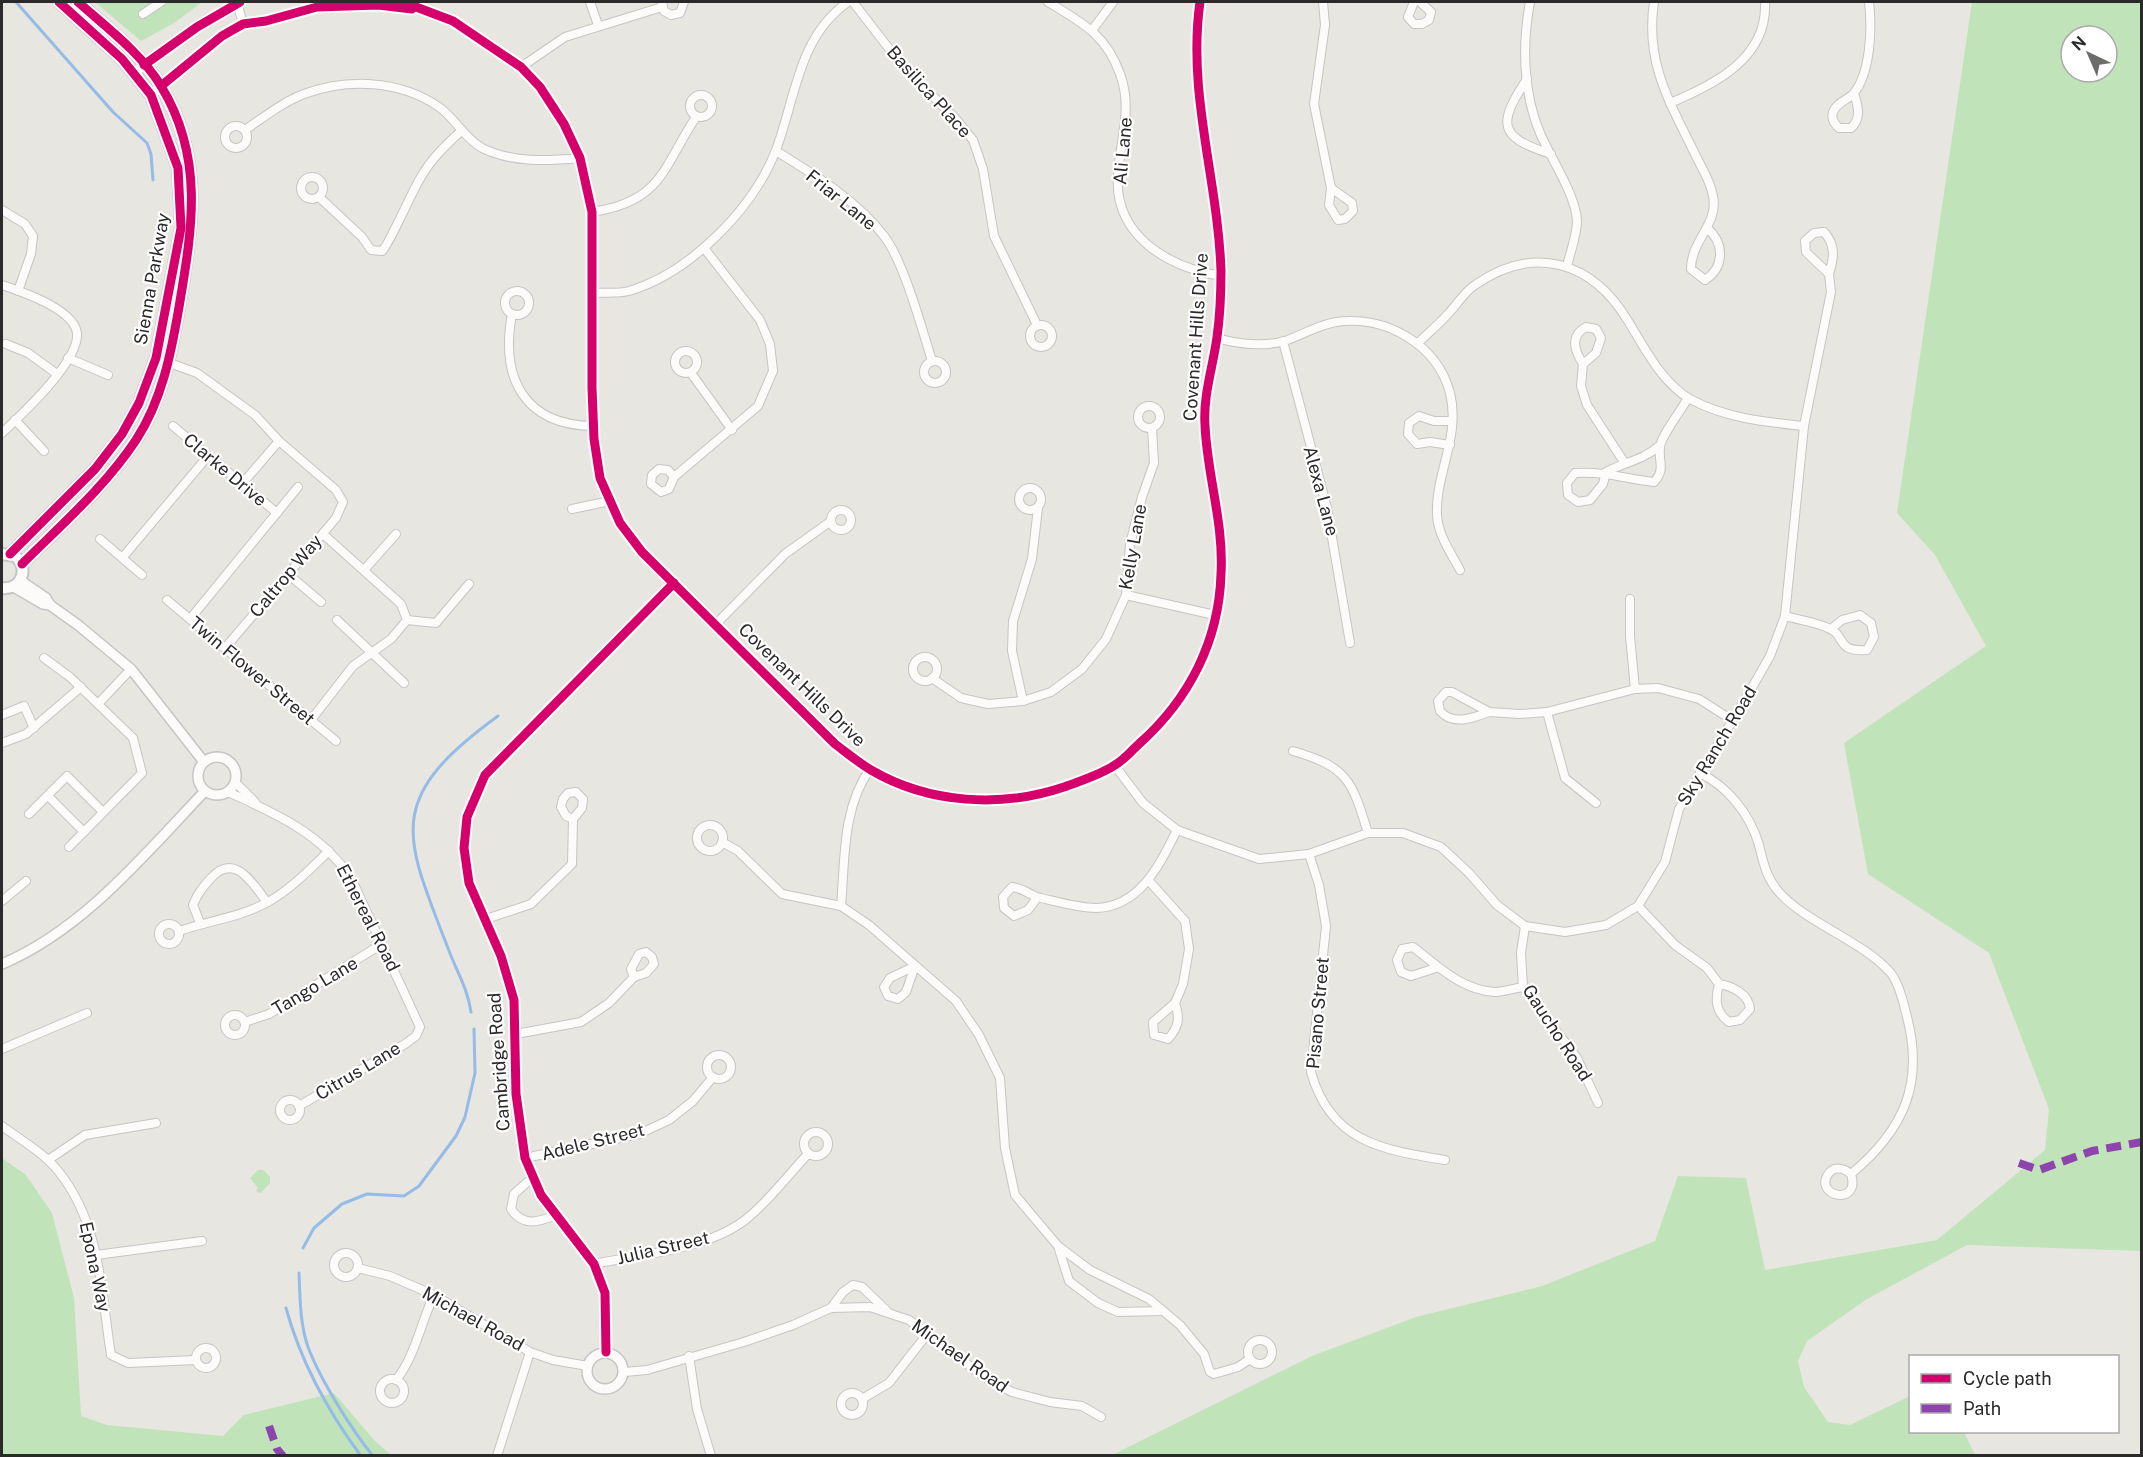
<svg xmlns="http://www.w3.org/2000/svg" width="2143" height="1457" font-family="'Public Sans',sans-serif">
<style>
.green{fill:#c0e3ba;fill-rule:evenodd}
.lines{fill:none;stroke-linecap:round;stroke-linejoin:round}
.stream{stroke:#95bce7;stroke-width:3}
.minor-casing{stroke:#c6c5c5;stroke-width:10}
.tertiary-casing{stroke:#c6c5c5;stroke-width:12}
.secondary-casing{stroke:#c6c5c5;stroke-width:14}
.minor{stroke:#fcfbfa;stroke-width:8}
.tertiary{stroke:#fcfbfa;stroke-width:9}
.secondary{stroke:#fcfbfa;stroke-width:10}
.quiet{stroke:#8e44ad;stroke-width:8;stroke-dasharray:15 8;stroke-linecap:butt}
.cycleway-casing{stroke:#fff;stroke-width:13}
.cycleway{stroke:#d6006c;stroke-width:9}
.labels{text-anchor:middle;stroke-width:4.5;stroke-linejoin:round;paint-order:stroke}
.street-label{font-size:18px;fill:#2a2a2a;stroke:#fff}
</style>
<rect width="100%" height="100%" fill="#e8e6e0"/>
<g class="green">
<path d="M95 2H202L174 23 141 41Z"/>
<path d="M1972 2H2141V1251L1967 1245 1867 1299 1807 1341 1798 1361 1804 1387 1828 1422 1850 1425 1910 1396V1432H1964L1975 1455H1112L1312 1356 1416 1317 1542 1286 1655 1241 1678 1176 1746 1178 1765 1270 1937 1240 2045 1150 2049 1109 1989 953 1868 874 1844 743 1986 646 1935 555 1897 513ZM2071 36H2107V72H2071Z"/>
<path d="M2 1158 26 1175 52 1213 74 1298 81 1416 107 1425 223 1436 244 1415 334 1393 374 1440 391 1455H2Z"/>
<path d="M258 1170H263L270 1177V1183L261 1193 256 1191 258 1188 250 1178Z"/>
</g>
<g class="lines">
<g class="stream">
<path d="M16 2 113 112 147 143 151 154 153 180"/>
<path d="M471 1012C468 991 459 975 451 956 405 836 381 801 498 716"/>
<path d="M303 1248 314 1228 342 1204 367 1194 404 1196 419 1186 456 1136 465 1117 475 1073 474 1029"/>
<path d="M299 1273C300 1298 300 1324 308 1347 320 1379 351 1429 373 1456"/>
<path d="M286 1308C301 1363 327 1410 361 1456"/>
</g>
<defs>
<g id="minor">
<path d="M237 2 243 24"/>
<path d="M590 2 598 25"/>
<path d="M662 2 664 11 671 15 680 13 684 2"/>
<path d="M853 2 904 68 955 118 973 140 983 169 994 236 1037 325"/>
<path d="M1048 2C1081 22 1106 34 1120 74 1133 108 1120 140 1118 174 1113 236 1168 267 1221 276"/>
<path d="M1323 2 1325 25 1314 104 1331 188 1329 205 1338 220 1345 219 1353 211 1352 203 1331 188"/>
<path d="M1414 2 1408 17 1414 24H1422L1429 20 1431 12 1420 2"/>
<path d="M1530 2C1522 44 1523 93 1540 133 1550 157 1576 195 1577 221 1577 235 1570 253 1567 266"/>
<path d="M1654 2C1645 62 1669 101 1695 154 1701 167 1711 182 1713 196 1719 224 1691 240 1691 269L1705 280C1724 268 1725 244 1708 229"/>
<path d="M143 14 161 2"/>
<path d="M1093 29 1113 2"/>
<path d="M521 67 565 37 662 7"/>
<path d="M1527 79C1498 123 1497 137 1551 154"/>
<path d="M1854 93C1858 106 1862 118 1851 128H1839C1834 123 1831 119 1833 112 1837 102 1848 100 1854 93 1871 72 1872 27 1869 2"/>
<circle cx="701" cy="106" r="11"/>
<path d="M1670 103C1714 85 1768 58 1765 2"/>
<circle cx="236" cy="137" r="11"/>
<path d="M245 130C264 117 283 102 304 94 348 78 400 80 439 107 455 118 464 138 482 148 513 163 547 161 580 158"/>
<path d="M776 151C813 174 857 200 884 236 904 262 922 329 932 361"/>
<circle cx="312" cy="188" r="11"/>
<path d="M319 197 362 237 371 250 382 251C388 247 413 189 421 177 431 159 446 145 461 131"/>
<path d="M2 210 25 224 33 236 31 254 18 291"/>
<path d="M592 212C662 202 663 167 696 117"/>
<path d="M1824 232C1836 245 1834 258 1829 274L1806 252 1805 241 1814 233Z"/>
<path d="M2 285C22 292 68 307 76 329 86 356 20 416 2 433"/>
<circle cx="517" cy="303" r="12"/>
<path d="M592 293C604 292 618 294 629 291 690 273 753 209 776 150 796 97 798 37 848 2"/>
<path d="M512 314C500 378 524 425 593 426"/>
<circle cx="1041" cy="336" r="11"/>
<path d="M1217 338C1236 344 1265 347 1285 341 1302 335 1318 325 1336 322 1385 315 1437 344 1450 393 1461 436 1435 474 1437 515 1438 535 1451 553 1460 570"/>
<path d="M1283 341 1327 508 1350 643"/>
<path d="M1418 343C1427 334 1438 325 1447 315 1456 306 1464 292 1475 285 1534 244 1592 261 1628 321 1644 347 1662 383 1690 399 1725 418 1765 422 1804 426"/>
<path d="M6 344 28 353 57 374"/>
<circle cx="686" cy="362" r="11"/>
<path d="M68 358 108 375"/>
<path d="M156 358 197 373 255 415 279 441 336 490 343 502 336 518 225 648"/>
<circle cx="935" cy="372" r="11"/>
<path d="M1583 364C1574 350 1570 336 1586 327L1596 329 1601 338 1596 353 1583 364 1581 386 1587 405 1624 462"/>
<path d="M691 373 732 430"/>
<circle cx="1149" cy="417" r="11"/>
<path d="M15 420 44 451"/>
<path d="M173 426 277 513"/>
<path d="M1450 445 1430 442 1417 444 1408 434 1409 423 1419 416 1434 421H1452"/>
<path d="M1659 446C1643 460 1625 462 1606 472L1603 484 1590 500 1578 502 1568 495 1567 483 1575 473C1607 471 1624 479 1654 482 1666 469 1658 462 1660 447 1661 436 1682 409 1688 398"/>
<path d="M674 477 668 470 659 469 652 475 651 484 661 492 669 489 674 477 758 406 773 371 770 344 760 320 704 248"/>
<path d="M242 484 279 441"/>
<circle cx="1030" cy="499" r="11"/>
<path d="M572 509 610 501"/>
<circle cx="841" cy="520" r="10"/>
<path d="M100 539 142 575"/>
<path d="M123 557 208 456"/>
<path d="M364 570 396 534"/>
<path d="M288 574 321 602"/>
<path d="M1126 595 1215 615"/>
<path d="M1630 599V636L1635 689"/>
<path d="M167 600 336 741"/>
<path d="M1785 616C1799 620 1815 622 1828 628 1847 635 1834 652 1867 650L1874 637 1871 623 1860 615 1842 620 1831 629"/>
<path d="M190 619 298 487"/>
<path d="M337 620 404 683"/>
<path d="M407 620 436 623 469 584"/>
<path d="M715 625 785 554 831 521"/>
<circle cx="925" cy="669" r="12"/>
<path d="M44 658 70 677 133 738 142 773 69 847"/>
<path d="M932 678 961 698 988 704 1023 701 1051 692 1082 669 1106 639 1126 595 1130 544 1142 497 1154 463 1152 428"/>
<path d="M1023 701 1012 651 1013 621 1032 559 1038 508"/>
<path d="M98 704 131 669"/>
<path d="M1489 712C1473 718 1453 726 1440 711L1438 701 1446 692H1452L1489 712 1520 714 1547 712 1635 689 1658 688 1699 699 1732 720"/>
<path d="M1547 712 1565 778 1596 803"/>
<path d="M2 715 24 706 34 728"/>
<path d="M311 720 353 666 391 639 407 620 401 604 323 534"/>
<path d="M2 743 26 734 81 687"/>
<path d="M1293 751C1348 767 1352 781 1368 833"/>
<path d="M1115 766 1143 803 1177 830 1259 859 1309 854 1368 833H1403L1441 847 1469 873 1497 905 1525 926 1565 932 1606 925 1638 906 1665 862 1679 809 1749 693 1770 656 1785 616 1804 426 1831 292 1829 274"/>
<path d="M1700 773C1728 787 1750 814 1759 845 1763 861 1766 877 1778 891 1806 923 1859 939 1889 971 1898 980 1903 1000 1906 1013 1925 1082 1905 1129 1851 1174 1861 1206 1816 1197 1827 1176 1833 1165 1844 1168 1851 1174"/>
<path d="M235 782 255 802"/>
<path d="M228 792C275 813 324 835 352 880L420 1027 416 1036 405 1044 299 1106"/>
<path d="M48 796 84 832"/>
<path d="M29 814 67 776 103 812"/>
<circle cx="710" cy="838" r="13"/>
<path d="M722 842 738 851 782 894 841 906 869 925 956 1001 979 1035 1000 1078 1005 1148 1015 1195 1058 1246 1090 1270 1149 1299 1180 1325 1204 1354 1210 1372 1214 1374 1238 1367 1250 1359"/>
<path d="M1309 854 1319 885 1326 926 1311 1072C1330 1141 1381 1150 1445 1160"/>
<path d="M1149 881 1185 921 1189 949 1183 984 1175 1003 1153 1022 1154 1035 1168 1039C1179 1027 1180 1018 1175 1003"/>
<path d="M1037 898 1028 910 1014 916 1004 908 1003 897 1012 887C1024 888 1030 896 1041 898 1058 902 1079 908 1096 908 1140 907 1160 864 1177 830"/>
<path d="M2 901 26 881"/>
<path d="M841 906C845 861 842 808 870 769"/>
<path d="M1638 906 1675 945 1707 968 1719 984C1715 999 1715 1012 1729 1022L1740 1020 1750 1009C1749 994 1732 986 1719 984"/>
<path d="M486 919 531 904 572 864 573 819 582 808 583 799 576 792 568 793 563 799 561 807 566 816 573 819"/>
<path d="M200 923 193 905C197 894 203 887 211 878 235 852 252 883 267 902"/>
<circle cx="169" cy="934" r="10"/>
<path d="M1525 926 1521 953 1523 987 1577 1058 1598 1103"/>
<path d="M179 931C208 921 241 917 268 902 291 889 310 869 329 851"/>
<path d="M915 966 906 992 898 999 888 996 884 987 890 978Z"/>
<path d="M1436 968 1411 976 1401 972 1397 960 1402 949 1413 947C1438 966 1461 990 1495 992 1504 992 1515 988 1523 987"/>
<circle cx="235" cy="1025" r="10"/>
<path d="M245 1022 269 1014 382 944"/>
<path d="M516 1034 581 1022 609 1003 634 977 646 973 654 964 652 957 646 952 639 954 631 969 634 977"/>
<path d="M2 1049 87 1013"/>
<circle cx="719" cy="1067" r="12"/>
<circle cx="290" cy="1110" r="10"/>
<path d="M2 1126C21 1140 44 1153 59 1172 101 1225 101 1292 111 1355L128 1363 196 1360"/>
<circle cx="816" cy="1144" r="12"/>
<path d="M525 1158 639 1134 669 1120 693 1101 713 1077"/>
<path d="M48 1160 85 1135 156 1123"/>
<path d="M533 1177 514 1194 511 1209C523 1227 539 1222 556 1215"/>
<path d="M1058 1246 1069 1281 1098 1303 1118 1312 1163 1311"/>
<circle cx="346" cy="1265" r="12"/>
<path d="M96 1255 202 1241"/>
<path d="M594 1264C643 1254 714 1249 751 1215 772 1197 789 1174 808 1154"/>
<path d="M358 1268 390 1276 434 1295 530 1352 553 1360 588 1366"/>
<path d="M831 1308 843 1292 853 1285 862 1287 887 1311"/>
<circle cx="1260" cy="1352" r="12"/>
<circle cx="206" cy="1358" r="10"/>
<path d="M689 1356 697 1409 711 1456"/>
<path d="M624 1372 647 1370 744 1342 793 1325 831 1308 870 1307 909 1320 983 1376 1012 1392 1050 1402 1082 1406 1101 1417"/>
<circle cx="392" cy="1391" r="12"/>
<path d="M396 1380C415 1357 421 1322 434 1295"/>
<circle cx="852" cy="1404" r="11"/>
<path d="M862 1399 889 1383 928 1333"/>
<path d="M497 1456 530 1352"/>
</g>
<g id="tertiary">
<path d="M403 2 453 21 521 67 540 87 564 124 580 158 592 212V388L594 439 600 478 620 523 642 552 835 744C847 753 859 763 871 770 929 804 1002 808 1064 787 1080 781 1100 775 1115 765 1124 760 1132 750 1140 743 1189 699 1219 641 1221 574 1224 523 1207 475 1205 425 1203 395 1213 367 1217 337 1220 316 1221 293 1221 271 1218 180 1187 93 1200 2"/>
<path d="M134 73 197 27 240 2"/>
<path d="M151 95 222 36 243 24 266 21 317 7 378 5 412 9"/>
<path d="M21 581 46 598 50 605"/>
<path d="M14 587 43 604 50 605 78 625 131 669 204 762"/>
<circle cx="217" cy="776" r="19"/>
<path d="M2 964C83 930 145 854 205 791"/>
<path d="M606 1352 605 1293 594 1264 541 1195 525 1158 516 1094 514 1000 501 956 469 883 464 848 467 817 485 775 674 583"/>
<circle cx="605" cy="1371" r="18"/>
</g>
<g id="secondary">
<path d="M2 554 15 556C30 569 21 590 2 588"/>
<path d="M10 554 95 469 122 434 139 403 156 358 181 228 178 168 151 95 122 59 59 2"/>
<path d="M22 564C61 525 105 487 136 440 162 400 171 354 179 307 192 230 205 158 161 86 141 53 106 27 78 2"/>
</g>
</defs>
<use href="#minor" class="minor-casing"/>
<use href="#tertiary" class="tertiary-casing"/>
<use href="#secondary" class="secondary-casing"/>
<use href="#minor" class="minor"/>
<use href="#tertiary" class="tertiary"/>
<use href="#secondary" class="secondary"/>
<g class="quiet">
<path d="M2019 1163 2039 1170 2092 1151 2142 1142"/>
<path d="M269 1426 277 1449 283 1456"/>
</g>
<defs>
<g id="cycleway">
<path d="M403 2 453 21 521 67 540 87 564 124 580 158 592 212V388L594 439 600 478 620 523 642 552 835 744C847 753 859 763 871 770 929 804 1002 808 1064 787 1080 781 1100 775 1115 765 1124 760 1132 750 1140 743 1189 699 1219 641 1221 574 1224 523 1207 475 1205 425 1203 395 1213 367 1217 337 1220 316 1221 293 1221 271 1218 180 1187 93 1200 2"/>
<path d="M144 65 197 27 240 2"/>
<path d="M161 86 222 36 243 24 266 21 317 7 378 5 412 9"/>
<path d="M10 554 95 469 122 434 139 403 156 358 181 228 178 168 151 95 122 59 59 2"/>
<path d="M22 564C61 525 105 487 136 440 162 400 171 354 179 307 192 230 205 158 161 86 141 53 106 27 78 2"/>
<path d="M606 1352 605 1293 594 1264 541 1195 525 1158 516 1094 514 1000 501 956 469 883 464 848 467 817 485 775 674 583"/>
</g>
</defs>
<use href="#cycleway" class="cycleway-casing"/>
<use href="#cycleway" class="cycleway"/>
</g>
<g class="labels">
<g class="street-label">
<text transform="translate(929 92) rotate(48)" y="6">Basilica Place</text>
<text transform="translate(1123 151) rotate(-85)" y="6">Ali Lane</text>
<text transform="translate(841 200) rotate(39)" y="6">Friar Lane</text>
<text transform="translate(152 279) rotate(-80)" y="6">Sienna Parkway</text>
<text transform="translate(1196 337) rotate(-86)" y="6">Covenant Hills Drive</text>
<text transform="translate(225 470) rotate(40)" y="6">Clarke Drive</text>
<text transform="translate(1321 491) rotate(75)" y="6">Alexa Lane</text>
<text transform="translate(1133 547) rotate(-80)" y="6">Kelly Lane</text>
<text transform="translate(286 576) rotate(-50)" y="6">Caltrop Way</text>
<text transform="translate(252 671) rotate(40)" y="6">Twin Flower Street</text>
<text transform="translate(802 685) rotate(44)" y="6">Covenant Hills Drive</text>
<text transform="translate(1717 746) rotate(-59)" y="6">Sky Ranch Road</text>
<text transform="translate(368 918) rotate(63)" y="6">Ethereal Road</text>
<text transform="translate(315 986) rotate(-31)" y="6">Tango Lane</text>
<text transform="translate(1318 1013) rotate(-85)" y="6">Pisano Street</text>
<text transform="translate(1557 1033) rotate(57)" y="6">Gaucho Road</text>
<text transform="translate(499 1062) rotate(-94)" y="6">Cambridge Road</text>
<text transform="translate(358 1071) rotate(-31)" y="6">Citrus Lane</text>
<text transform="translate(593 1142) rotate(-14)" y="6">Adele Street</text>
<text transform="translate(663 1248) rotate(-13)" y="6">Julia Street</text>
<text transform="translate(95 1267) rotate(78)" y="6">Epona Way</text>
<text transform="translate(473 1319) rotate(29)" y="6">Michael Road</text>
<text transform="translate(960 1356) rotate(35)" y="6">Michael Road</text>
</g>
</g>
<rect width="2143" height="1457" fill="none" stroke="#2a2a2a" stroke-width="6"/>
<rect x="1909" y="1355" width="210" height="78" fill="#ffffff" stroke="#aaaaaa" stroke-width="1.5"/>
<rect x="1921" y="1374" width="30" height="9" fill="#d6006c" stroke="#aaaaaa" stroke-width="1.5"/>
<text x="1963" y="1385" font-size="18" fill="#2a2a2a">Cycle path</text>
<rect x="1921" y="1404" width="30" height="9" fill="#8e44ad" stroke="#aaaaaa" stroke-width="1.5"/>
<text x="1963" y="1415" font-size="18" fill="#2a2a2a">Path</text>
<g transform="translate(2089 54) rotate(316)"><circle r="28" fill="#ffffff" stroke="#aaaaaa" stroke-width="1.5"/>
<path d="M0-4.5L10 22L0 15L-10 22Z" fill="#6c6c6a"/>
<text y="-9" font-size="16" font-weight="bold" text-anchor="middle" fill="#2a2a2a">N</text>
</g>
</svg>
